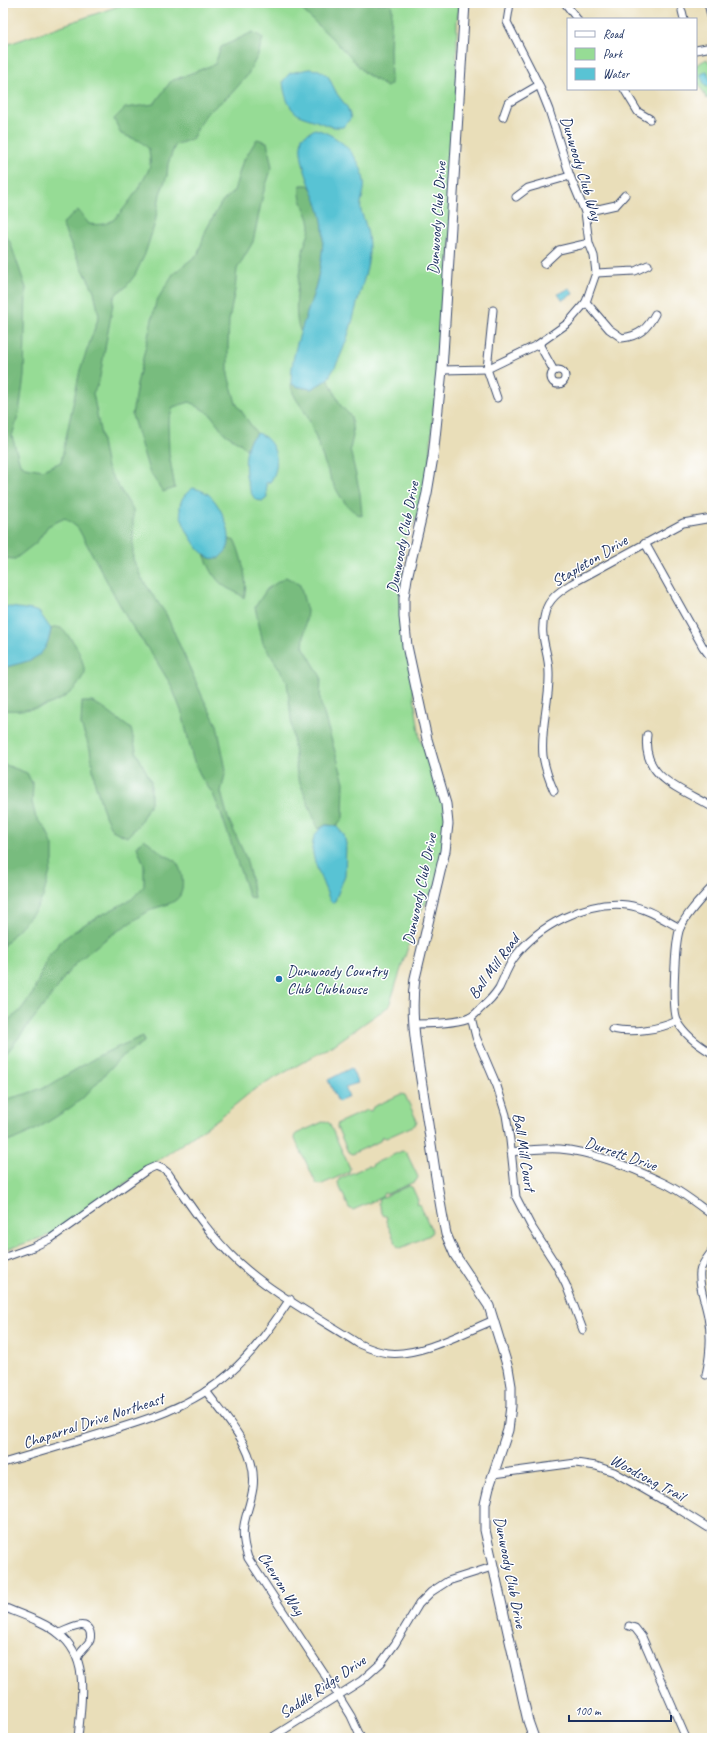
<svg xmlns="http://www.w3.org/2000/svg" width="715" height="1741" font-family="Caveat,sans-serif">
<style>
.green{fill:#96dc95;stroke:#58867a}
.forest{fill:#78bc7e;stroke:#4a766e}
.water{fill:#59c3d4;stroke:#3a7999}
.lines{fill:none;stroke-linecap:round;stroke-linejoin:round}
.minor-casing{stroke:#3a496c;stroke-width:9}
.tertiary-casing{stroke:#3a496c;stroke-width:11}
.minor{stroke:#fff;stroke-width:7}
.tertiary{stroke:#fff;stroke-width:9}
.poi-dot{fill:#1f6fb2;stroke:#fff;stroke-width:1.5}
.labels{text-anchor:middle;stroke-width:3;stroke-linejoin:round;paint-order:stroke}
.street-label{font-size:16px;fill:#1b2f5e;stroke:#fff}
.poi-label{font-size:16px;fill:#1b2f5e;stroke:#fff;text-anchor:start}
</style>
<rect width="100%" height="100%" fill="#fff"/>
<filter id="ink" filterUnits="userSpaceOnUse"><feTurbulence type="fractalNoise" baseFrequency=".025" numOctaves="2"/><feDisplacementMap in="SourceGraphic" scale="8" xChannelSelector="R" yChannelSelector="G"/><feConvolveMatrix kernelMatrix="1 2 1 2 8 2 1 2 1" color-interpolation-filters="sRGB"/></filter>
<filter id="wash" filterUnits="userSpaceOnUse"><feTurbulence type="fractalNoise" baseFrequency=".012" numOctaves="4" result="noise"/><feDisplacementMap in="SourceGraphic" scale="16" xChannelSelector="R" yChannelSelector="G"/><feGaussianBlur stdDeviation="0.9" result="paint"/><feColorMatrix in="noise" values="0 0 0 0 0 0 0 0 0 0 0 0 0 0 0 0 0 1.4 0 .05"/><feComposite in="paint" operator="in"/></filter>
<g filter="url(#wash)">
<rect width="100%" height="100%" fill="#e9deb9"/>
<g class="green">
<path d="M127 3H460L457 21 456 145 444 356 433 412 428 497 405 539 400 597 420 739 451 808 440 880 418 916 389 1006 335 1044 252 1091 218 1119 52 1234 3 1251V46Z"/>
<path d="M707 59 709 63 712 62V92L707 99 696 79V65Z"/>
<path d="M401 1094 405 1095 417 1121 415 1125 386 1138 382 1136 380 1141 352 1154 348 1152 337 1127 338 1123 367 1110 371 1111 373 1107Z"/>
<path d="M325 1121 329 1123 350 1168 349 1172 320 1185 316 1183 295 1139 296 1134Z"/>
<path d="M402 1151 406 1152 418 1177 416 1181 387 1194 384 1193 382 1197 353 1210 349 1208 338 1183 339 1179 368 1166 372 1167 373 1164Z"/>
<path d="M408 1186 412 1187 418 1200 416 1204 420 1205 432 1231 430 1235 401 1248 397 1246 386 1221 387 1217 383 1215 378 1203 379 1199Z"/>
</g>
<g class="forest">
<path d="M298 3H391L392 9 390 49 391 84 387 87 365 73 337 43 298 6Z"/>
<path d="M253 32 263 38 258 55 247 76 230 95 206 114 192 139 175 145 168 164 167 176 160 194 155 223 145 254 135 275 125 288 118 292 114 298 99 382 93 393 107 468 133 510V559L142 579 166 614 203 698 217 725 226 770 221 792 228 818 246 858 251 879 254 898 249 897 222 816 213 794 202 779 193 759 182 713 171 685 155 659 128 620 78 528 65 518 48 526 37 542 15 559 3 558V233L10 242 26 288 24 376 19 413 12 436 20 464 25 467 43 470 61 462 80 370 99 316 94 291 73 250 62 224 78 210 89 224C97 225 106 225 113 220 122 214 149 175 150 165 151 160 149 154 149 149L140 141 121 134 114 119 125 108 154 104 171 81 215 64 221 47Z"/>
<path d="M257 139 267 142 272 167 263 194 253 242 237 269 235 290 229 320 228 346V375L236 403 257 434 250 440 247 450 240 443 225 434 210 414 190 402 173 407 168 422 169 454 175 488 163 492 149 471 132 415 137 384 156 302 173 274 198 254 206 230 221 203 234 191 242 163Z"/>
<path d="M301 185H308C314 190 315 196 318 203 333 243 314 293 301 332 291 317 300 265 304 247 306 241 310 232 310 226 309 212 296 199 301 185Z"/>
<path d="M328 379 341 406 351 416 353 436 350 449 360 493 362 516C332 505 321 445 308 418 303 406 291 397 291 383L295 386 311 389Z"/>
<path d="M229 539 235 541C241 555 249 582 244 598 236 591 231 591 224 586 213 578 209 566 204 554L210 558 227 550Z"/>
<path d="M286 577 300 585 307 611 303 646 321 677 320 701 344 782 343 818 336 826 326 825 318 829 297 775 287 681 263 643 255 607 267 589Z"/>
<path d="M56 627 61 628C76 643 81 652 85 673 82 677 80 682 77 686 60 706 28 712 3 710V668L32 659 49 639 51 629Z"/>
<path d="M82 702H92L100 706 131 729 137 754 151 781V802L139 824 127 837 112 830 105 816 95 783 90 749 81 725Z"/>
<path d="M3 764 27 773 33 785 32 802 36 818 46 829 53 846V861L43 897 35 911 3 946Z"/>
<path d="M144 839C152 844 158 851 166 856 169 857 172 858 174 860 183 867 186 892 177 899 169 906 157 906 149 911 120 929 74 957 58 987L3 1058V1024L19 1012 33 993 47 958 62 940 88 922 132 899 144 886V865L137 847Z"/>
<path d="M143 1036 144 1042 120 1058 83 1098 70 1108 35 1130 13 1140 3 1141V1100L26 1094 50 1085 100 1055Z"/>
</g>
<g class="water">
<path d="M309 69 319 70 328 76 337 94 347 107 351 118 343 127C331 128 327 125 316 121 311 119 306 118 301 116 288 110 284 94 283 81L290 73Z"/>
<path d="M707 71 712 84 706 87 700 75Z"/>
<path d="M315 129C339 135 361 156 364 181 366 192 359 201 361 211 362 215 364 219 365 223 368 232 369 241 369 250 369 268 362 284 358 300 351 327 344 354 329 377 325 382 316 386 311 389L295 386 291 383C291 350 305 322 314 292 319 276 322 257 323 240 326 208 304 183 301 152 300 147 302 141 302 137Z"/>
<path d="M570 288 573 294 562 300 558 294Z"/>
<path d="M258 433C277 441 282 466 270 482L266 483 267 498 263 501 256 500C244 487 243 458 249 442 251 438 255 436 258 433Z"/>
<path d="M193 488C198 489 203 491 208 494 220 503 236 537 226 551 224 553 221 556 219 558 217 558 212 559 210 558 196 553 175 515 181 502 183 495 188 492 193 488Z"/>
<path d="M3 606 32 610 39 612 51 629C46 661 30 660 3 668Z"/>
<path d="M326 825 336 826 344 835 346 844 345 875 335 901 332 903C328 898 327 892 324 886 317 867 301 838 326 825Z"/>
<path d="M351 1068 358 1083 345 1087 349 1097 338 1102 328 1080Z"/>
</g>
</g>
<g filter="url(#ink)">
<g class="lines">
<defs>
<g id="minor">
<path d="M565 3 577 19"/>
<path d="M708 3 712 20"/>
<path d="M682 11 684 19"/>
<path d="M696 50 712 47"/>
<path d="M624 89 638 112 650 119"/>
<path d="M503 117 508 103 539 85"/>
<path d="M516 197 528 188 570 176"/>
<path d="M585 212 616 205 625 195"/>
<path d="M544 264 559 250 589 243"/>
<path d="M596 273 635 271 648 265"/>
<path d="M586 302 609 329 622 338C639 336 647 329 655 314"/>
<path d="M493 310 487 369 497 398"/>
<path d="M539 344 554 371"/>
<circle cx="558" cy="377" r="7"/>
<path d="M442 370 487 369 537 345 568 323 586 302 596 273 594 256 589 243 585 212 570 176 549 110 539 85 507 22 510 3"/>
<path d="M645 543 703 647 712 659"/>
<path d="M647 735C641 778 682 789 712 807"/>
<path d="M554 791C549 780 545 768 543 756 540 728 550 701 549 673 549 650 538 638 545 613 548 599 560 591 571 584L683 523 712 518"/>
<path d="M712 887C701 899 687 913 680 928 675 941 671 1012 678 1022 685 1035 700 1046 712 1053"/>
<path d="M471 1017 476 1037 497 1086 506 1115 510 1140 516 1197 531 1226 556 1265 566 1285 583 1330"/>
<path d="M414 1024C428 1024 460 1023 471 1017 475 1015 478 1011 480 1009 487 1003 494 996 499 988 504 978 507 968 514 958 537 926 587 900 627 905 647 908 663 919 680 928"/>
<path d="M612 1029C632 1033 658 1030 677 1021"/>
<path d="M511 1152C527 1150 543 1148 560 1149 594 1152 633 1168 664 1183 681 1191 697 1204 712 1215"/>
<path d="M3 1258 33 1247 50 1239 147 1170 156 1166 163 1169 168 1173C189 1204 210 1236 238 1262 273 1294 319 1318 359 1344 368 1348 378 1352 388 1353 419 1357 465 1332 494 1320"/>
<path d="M706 1375C710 1356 712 1336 708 1317 706 1303 698 1286 700 1272 701 1264 708 1257 712 1251"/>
<path d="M206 1391C227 1420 258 1450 253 1488 248 1519 237 1524 248 1558L338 1695 351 1716 361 1738"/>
<path d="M3 1463C34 1454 65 1445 96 1435 144 1421 192 1407 230 1373 255 1351 272 1326 290 1299"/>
<path d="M494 1474 576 1463 596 1466 614 1472 680 1510 712 1530"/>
<path d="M3 1607C20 1614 45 1622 59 1634 91 1659 81 1702 78 1738"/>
<path d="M629 1626 635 1628 642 1637 686 1738"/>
<path d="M59 1633C67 1631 85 1618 90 1632 91 1636 91 1639 89 1642 85 1648 80 1650 78 1657"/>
<path d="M271 1738 361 1681 381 1663 395 1644 419 1604 431 1592 448 1581 492 1567"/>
</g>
<path id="tertiary" d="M465 3 442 370 433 457 427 493 407 578 404 597V617L407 646 427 739 446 804 448 824 445 851 415 978C409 1020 419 1063 425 1105 432 1148 437 1191 446 1234L455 1255 489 1306 508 1368 511 1386V1406L508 1430 489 1487 485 1504V1530L528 1721 534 1738"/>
</defs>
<use href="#minor" class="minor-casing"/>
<use href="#tertiary" class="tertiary-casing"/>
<use href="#minor" class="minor"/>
<use href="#tertiary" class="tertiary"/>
</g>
</g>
<circle class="poi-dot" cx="279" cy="979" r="4"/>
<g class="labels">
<g class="street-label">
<text transform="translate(582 168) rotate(73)" y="6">Dunwoody Club Way</text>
<text transform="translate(436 218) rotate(-86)" y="6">Dunwoody Club Drive</text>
<text transform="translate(402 537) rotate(-79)" y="6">Dunwoody Club Drive</text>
<text transform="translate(589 560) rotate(-31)" y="6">Stapleton Drive</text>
<text transform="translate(419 889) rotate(-78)" y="6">Dunwoody Club Drive</text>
<text transform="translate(493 966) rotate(-54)" y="6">Ball Mill Road</text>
<text transform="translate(525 1152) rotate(81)" y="6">Ball Mill Court</text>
<text transform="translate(621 1153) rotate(19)" y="6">Durrett Drive</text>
<text transform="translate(93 1420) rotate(-18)" y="6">Chaparral Drive Northeast</text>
<text transform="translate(648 1477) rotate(28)" y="6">Woodsong Trail</text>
<text transform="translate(511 1572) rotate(79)" y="6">Dunwoody Club Drive</text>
<text transform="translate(282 1583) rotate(57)" y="6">Chevron Way</text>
<text transform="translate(322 1686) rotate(-34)" y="6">Saddle Ridge Drive</text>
</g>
<g class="poi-label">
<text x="287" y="976">Dunwoody Country<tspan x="287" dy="18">Club Clubhouse</tspan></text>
</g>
</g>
<rect width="715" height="1741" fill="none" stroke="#fff" stroke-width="16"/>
<rect x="567" y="18" width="130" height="72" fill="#ffffff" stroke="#a4acbf"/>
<rect x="575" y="31" width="20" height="6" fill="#ffffff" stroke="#a4acbf"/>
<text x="603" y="38" font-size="12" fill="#1b2f5e">Road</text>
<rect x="575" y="48" width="20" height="12" fill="#96dc95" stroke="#a4acbf"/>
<text x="603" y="58" font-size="12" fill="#1b2f5e">Park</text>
<rect x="575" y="68" width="20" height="12" fill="#59c3d4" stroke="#a4acbf"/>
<text x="603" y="78" font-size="12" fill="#1b2f5e">Water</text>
<path d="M569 1715v6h102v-6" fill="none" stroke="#1b2f5e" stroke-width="2"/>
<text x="575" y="1715" font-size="12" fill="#1b2f5e" stroke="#ffffff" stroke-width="3" paint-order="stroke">100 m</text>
</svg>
